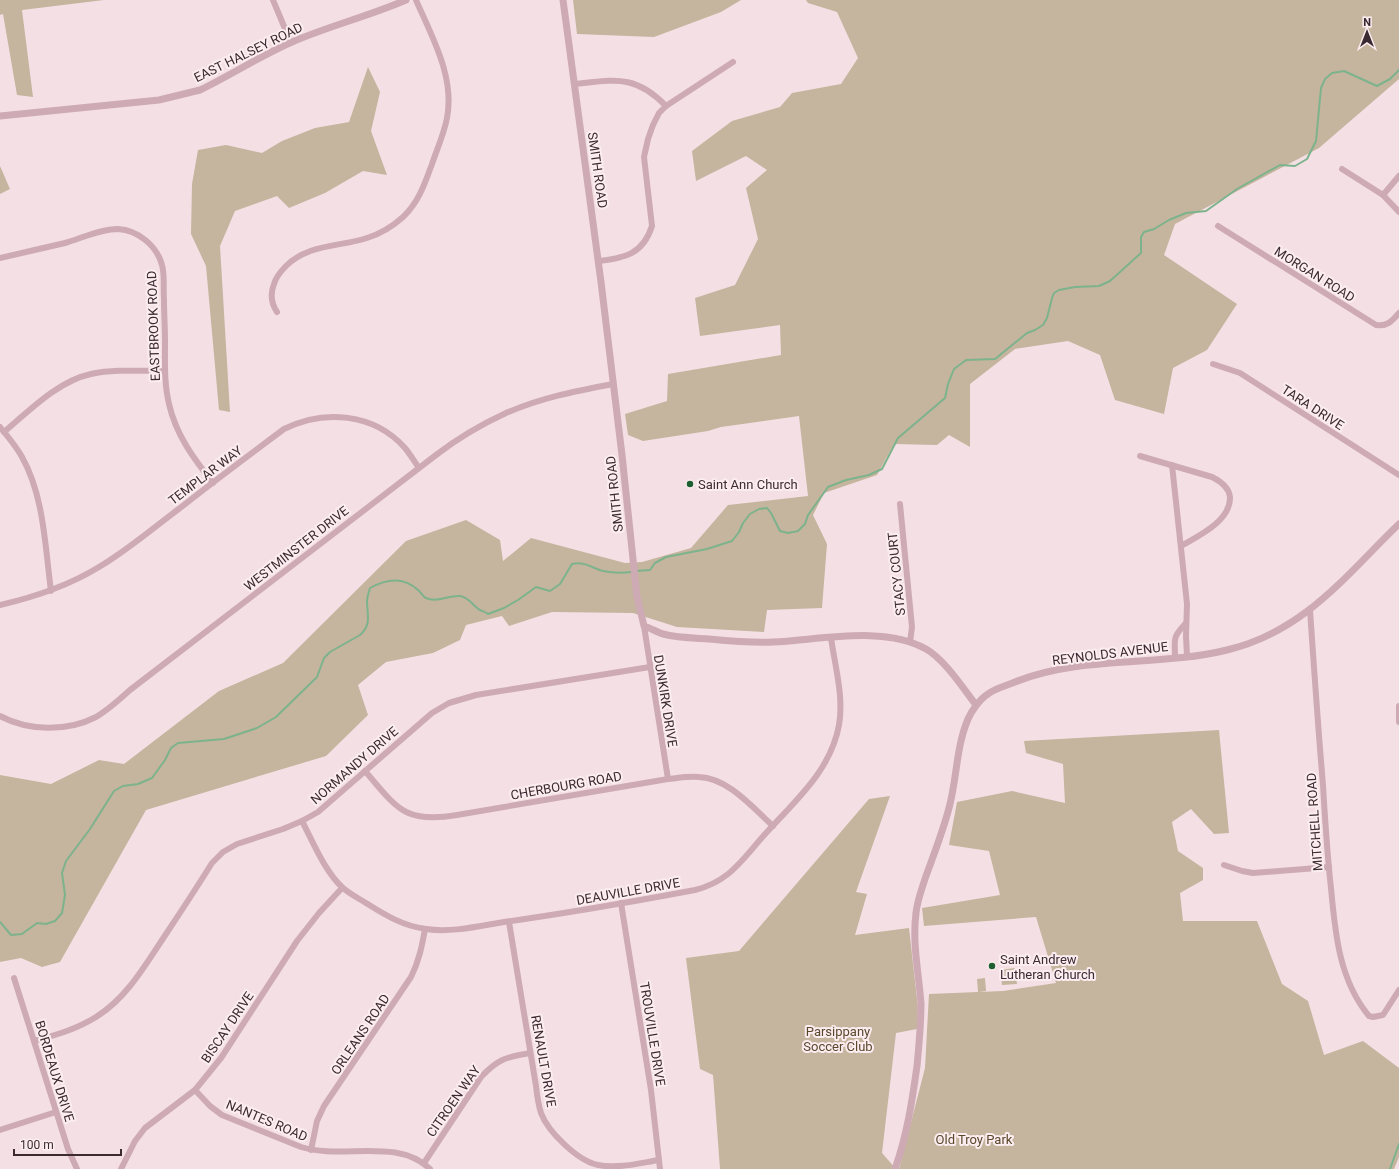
<svg xmlns="http://www.w3.org/2000/svg" width="1399" height="1169" font-family="Roboto,sans-serif">
<style>
.green{fill:#c5b49e}
.lines{fill:none;stroke-linecap:round;stroke-linejoin:round}
.stream{stroke:#7db38c;stroke-width:2}
.minor{stroke:#ceaab5;stroke-width:6}
.tertiary{stroke:#ceaab5;stroke-width:7}
.poi-dot{fill:#1d5f31;stroke:#fbedf0;stroke-width:1.5}
.labels{text-anchor:middle;stroke-width:4;stroke-linejoin:round;paint-order:stroke}
.street-label{font-size:13px;fill:#3b2a31;stroke:#fbedf0}
.poi-label{font-size:13px;fill:#3b2a31;stroke:#fbedf0;text-anchor:start}
.park-label{font-size:13px;fill:#5b482c;stroke:#fbedf0}
</style>
<rect width="100%" height="100%" fill="#f4e0e4"/>
<g class="green">
<path d="M0 0H104L22 10 33 97 17 95 3 14 0 15Z"/>
<path d="M573 0H741L721 12 654 37 577 34Z"/>
<path d="M806 0H1399V79L1319 148 1175 224 1164 255 1237 304 1207 350 1173 368 1164 414 1115 400 1100 355 1068 341 1015 349 970 384V447L949 435 937 445 894 444 877 475 824 493 813 515 827 544 822 608 767 610 764 632 677 627 633 613 552 612 509 626 502 616 466 625 460 640 433 653 386 662 358 685 368 715 326 756 146 810 60 962 42 967 21 958 0 962V775L51 784 99 760 124 764 219 691 283 663 406 541 466 520 500 540 503 561 531 538 625 563 642 562 691 548 728 505 808 496 799 416 721 427 708 431 643 441 628 435 625 414 667 401 668 374 781 355 780 325 700 336 695 298 735 285 758 239 746 188 767 170 746 156 696 181 692 151 732 121 780 107 792 93 841 84 858 58 837 12 808 3Z"/>
<path d="M368 67 380 92 371 131 387 175 363 171 325 193 289 208 277 196 235 211 220 246 230 412 219 410 206 266 191 234 192 184 198 150 226 145 262 153 282 141 315 128 349 122Z"/>
<path d="M0 166 10 189 0 194Z"/>
<path d="M1219 730 1229 833 1214 834 1191 809 1172 822 1178 851 1203 868V880L1180 893 1183 921H1257L1282 984 1308 1001 1324 1055 1363 1041 1399 1068V1157L1394 1169H899L925 1068 929 994 978 992 977 979 985 978 986 991 979 992 1003 991 1056 983 1036 917 924 926 922 908 1000 895 989 851 949 845 957 802 1012 791 1065 803 1063 764 1026 753 1024 741Z"/>
<path d="M890 796 856 892 867 894 855 935 909 928 918 1008 917 1029 896 1033 882 1153 896 1169H720L713 1075 700 1069 686 958 739 951 869 799Z"/>
<path d="M1015 968 1017 984 1002 985 1000 970Z"/>
</g>
<g class="lines">
<g class="stream">
<path d="M636 571 650 570 655 563 666 557 707 549 732 541 739 532 743 523 750 514 759 509 767 508 771 513 780 531 788 533 798 531 805 524 808 515 828 487 846 480 869 475 882 469 898 438 945 398 948 384 954 369 966 360 995 359 1027 333 1035 330 1043 325 1047 318 1052 298 1054 293 1059 290 1075 287 1099 286 1110 281 1141 253V237L1144 232 1154 229 1169 220 1186 213 1206 211 1237 189 1280 165 1295 166 1307 159 1316 141 1321 88 1325 79 1332 73 1344 71 1377 86 1390 79 1399 70"/>
<path d="M0 922 11 935 22 934 37 923 46 924 55 921 62 913 65 895 62 873 66 861 90 829 114 791 123 786 138 784 152 778 165 760 171 748 178 743 224 739 257 728 276 717 317 677 324 658 330 652 360 635C372 624 367 615 367 601 367 597 369 592 370 588 386 579 403 576 418 590 421 592 423 597 426 598 437 603 449 595 460 596 469 597 473 606 480 610 482 611 486 612 488 614L504 608 518 600 536 587 550 591 560 584 572 564C584 561 592 568 603 571 612 573 623 573 632 572"/>
<path d="M1390 1169 1399 1144"/>
</g>
<g class="minor">
<path d="M273 0 291 43"/>
<path d="M575 84C615 80 635 74 666 106"/>
<path d="M1342 169 1383 195 1399 212"/>
<path d="M1383 195 1399 176"/>
<path d="M1218 226 1376 325C1387 327 1392 321 1399 313"/>
<path d="M0 258C22 253 43 248 65 243 82 238 100 229 118 229 138 230 157 246 162 265 165 275 163 288 164 299 164 313 165 327 165 341 165 362 164 383 169 404 176 435 194 459 213 483"/>
<path d="M599 261C625 258 643 254 652 226L644 157 648 139 653 125 659 113 666 106 733 62"/>
<path d="M277 312C271 303 270 294 274 284 276 277 281 271 286 266 308 244 339 247 367 238 380 234 393 226 403 217 419 202 425 183 432 164 437 149 444 134 447 118 455 77 432 37 416 0"/>
<path d="M1213 364 1240 373 1399 475"/>
<path d="M0 427C8 437 16 446 22 457 44 496 45 546 51 591"/>
<path d="M4 432C29 411 58 381 91 374 114 369 140 371 165 371"/>
<path d="M1140 456 1212 477C1220 481 1229 487 1230 497 1231 521 1198 536 1181 546"/>
<path d="M1172 465 1187 604 1186 636 1187 656"/>
<path d="M900 504 912 627 910 642"/>
<path d="M0 605C35 597 68 586 99 567 128 550 153 528 180 508 214 481 249 455 284 429 324 409 374 413 405 448 410 454 414 461 419 468"/>
<path d="M1310 610C1314 668 1318 727 1323 785 1325 819 1327 853 1331 888 1335 932 1339 980 1369 1016L1373 1017 1383 1015 1399 990"/>
<path d="M644 626 668 779"/>
<path d="M1175 657C1175 638 1172 638 1186 623"/>
<path d="M1399 706V722"/>
<path d="M0 716C28 731 67 732 96 717 108 710 119 700 130 690L436 455C457 439 480 425 504 414 539 398 576 391 613 384"/>
<path d="M365 771C397 808 404 824 457 815L668 779C678 778 688 776 699 777 728 778 752 807 773 826"/>
<path d="M302 821C313 842 325 872 343 888 350 894 358 898 366 903 385 915 403 926 426 929 451 933 479 926 504 922 568 913 631 902 695 890 707 887 718 882 728 874 742 863 754 846 767 832 796 800 831 770 839 725 844 697 835 666 831 638"/>
<path d="M1224 865 1242 871 1253 873 1329 867"/>
<path d="M621 903 651 1090 660 1169"/>
<path d="M509 922 536 1086C537 1095 538 1104 541 1113 548 1132 578 1161 598 1165 618 1169 640 1163 659 1160"/>
<path d="M14 978 68 1149 77 1169"/>
<path d="M34 1041C56 1035 77 1029 96 1017 127 998 146 964 166 934 182 910 197 887 212 863L223 852 237 844 283 829 302 821 318 812 432 713 449 703 476 695 650 667"/>
<path d="M195 1090 210 1106 222 1115 301 1147C343 1160 397 1137 430 1169"/>
<path d="M0 1130 56 1112"/>
<path d="M311 1150 317 1121 324 1106 411 977C419 961 422 946 425 929"/>
<path d="M424 1163 481 1077C498 1059 506 1057 530 1053"/>
<path d="M121 1169 135 1141 145 1128 195 1090 221 1058 297 941 319 913 342 888"/>
</g>
<g class="tertiary">
<path d="M563 0 601 282 622 455 637 597 644 626C650 628 657 632 663 634 678 638 694 638 709 639 730 641 751 643 773 642 819 640 884 625 926 649 944 659 963 688 976 705"/>
<path d="M0 116 159 100 200 90C231 75 260 56 292 42 329 26 369 16 406 0"/>
<path d="M895 1169C907 1135 912 1102 917 1066 919 1045 921 1025 921 1004 919 974 912 944 916 913 917 901 922 888 926 876 934 854 943 831 949 808 957 779 956 747 968 719 972 710 980 699 988 694 996 688 1006 686 1015 682 1082 655 1158 667 1227 650 1305 631 1345 576 1399 524"/>
</g>
</g>
<g class="poi-dot">
<circle cx="690" cy="484" r="4"/>
<circle cx="992" cy="966" r="4"/>
</g>
<g class="labels">
<g class="street-label">
<text transform="translate(248 52) rotate(-26)" y="5">EAST HALSEY ROAD</text>
<text transform="translate(598 170) rotate(82)" y="5">SMITH ROAD</text>
<text transform="translate(1315 274) rotate(32)" y="5">MORGAN ROAD</text>
<text transform="translate(153 326) rotate(-92)" y="5">EASTBROOK ROAD</text>
<text transform="translate(1313 407) rotate(33)" y="5">TARA DRIVE</text>
<text transform="translate(205 475) rotate(-37)" y="5">TEMPLAR WAY</text>
<text transform="translate(614 494) rotate(-96)" y="5">SMITH ROAD</text>
<text transform="translate(296 548) rotate(-38)" y="5">WESTMINSTER DRIVE</text>
<text transform="translate(896 574) rotate(-96)" y="5">STACY COURT</text>
<text transform="translate(1110 653) rotate(-7)" y="5">REYNOLDS AVENUE</text>
<text transform="translate(666 701) rotate(81)" y="5">DUNKIRK DRIVE</text>
<text transform="translate(354 765) rotate(-41)" y="5">NORMANDY DRIVE</text>
<text transform="translate(566 785) rotate(-10)" y="5">CHERBOURG ROAD</text>
<text transform="translate(1314 822) rotate(-94)" y="5">MITCHELL ROAD</text>
<text transform="translate(628 891) rotate(-10)" y="5">DEAUVILLE DRIVE</text>
<text transform="translate(227 1027) rotate(-56)" y="5">BISCAY DRIVE</text>
<text transform="translate(360 1034) rotate(-56)" y="5">ORLEANS ROAD</text>
<text transform="translate(653 1034) rotate(81)" y="5">TROUVILLE DRIVE</text>
<text transform="translate(544 1061) rotate(80)" y="5">RENAULT DRIVE</text>
<text transform="translate(55 1071) rotate(73)" y="5">BORDEAUX DRIVE</text>
<text transform="translate(453 1101) rotate(-55)" y="5">CITROEN WAY</text>
<text transform="translate(267 1120) rotate(23)" y="5">NANTES ROAD</text>
</g>
<g class="poi-label">
<text x="698" y="489">Saint Ann Church</text>
<text x="1000" y="964">Saint Andrew<tspan x="1000" dy="15">Lutheran Church</tspan></text>
</g>
<g class="park-label">
<text x="838" y="1036">Parsippany<tspan x="838" dy="15">Soccer Club</tspan></text>
<text x="974" y="1144">Old Troy Park</text>
</g>
</g>
<g transform="translate(1367 32)" stroke="#fbedf0" stroke-width="3" paint-order="stroke">
<path d="M0-3L7 15L0 10L-7 15Z" fill="#3b2a31"/>
<text y="-6" font-size="11" font-weight="bold" text-anchor="middle" fill="#3b2a31">N</text>
</g>
<path d="M14 1149v6h107v-6" fill="none" stroke="#3b2a31" stroke-width="2"/>
<text x="20" y="1149" font-size="12" fill="#3b2a31" stroke="#fbedf0" stroke-width="3" paint-order="stroke">100 m</text>
</svg>
